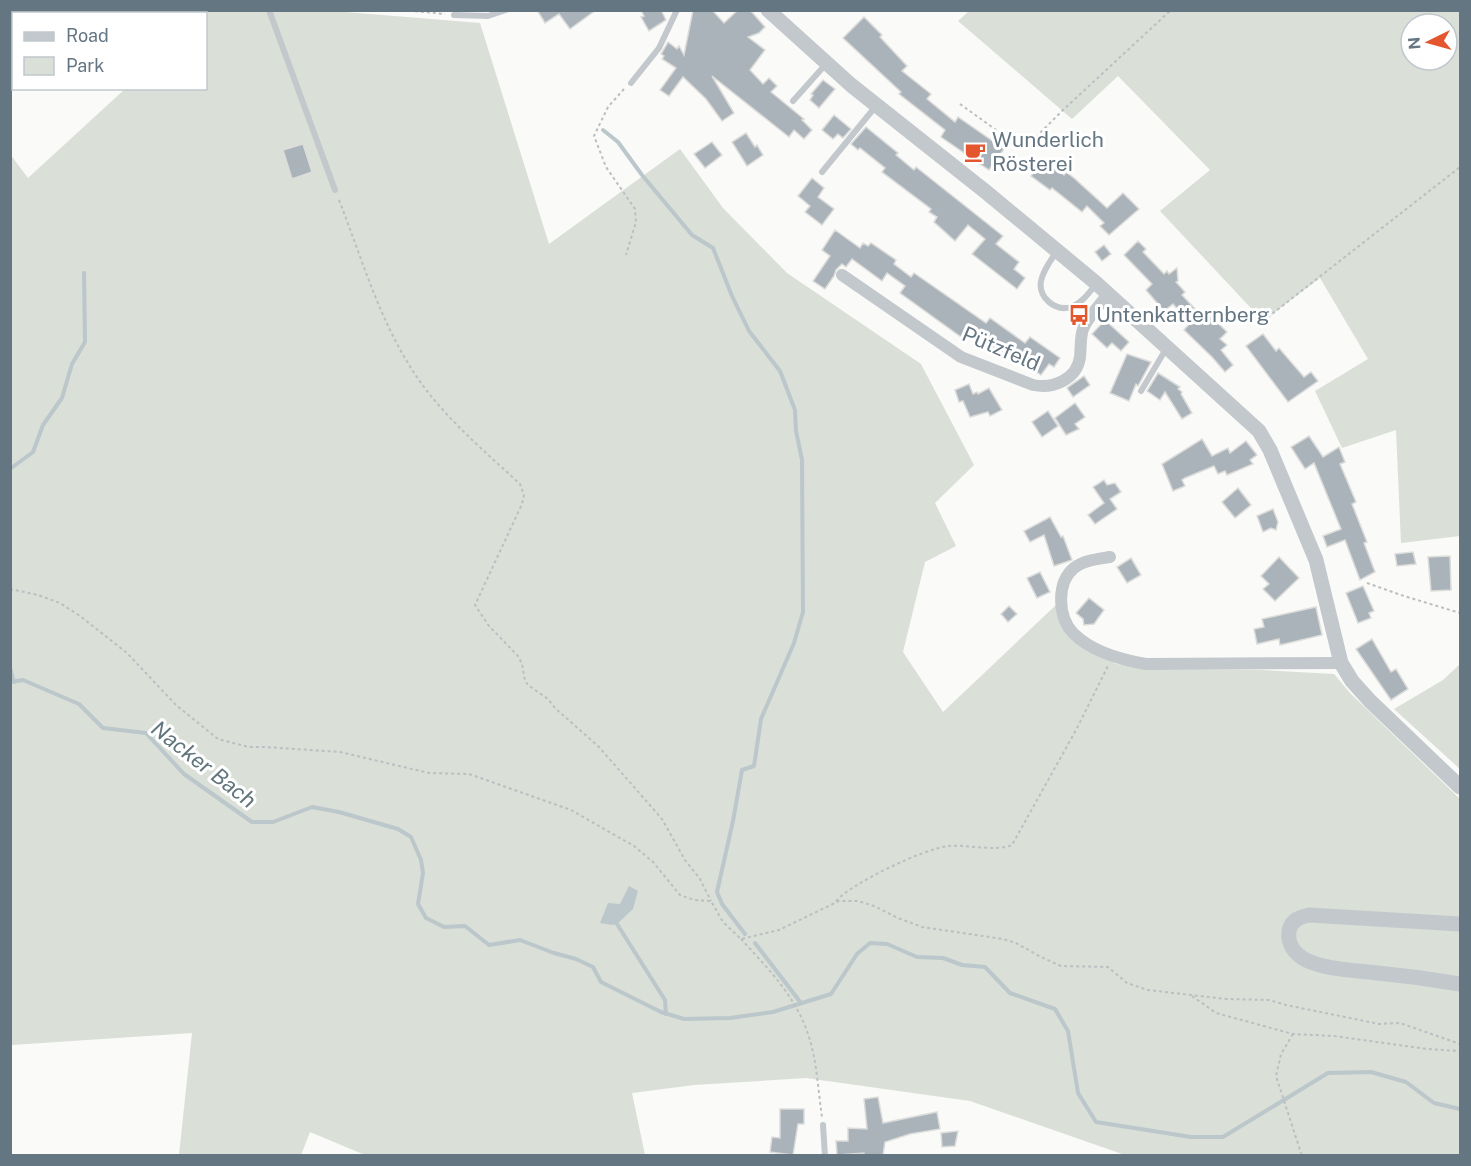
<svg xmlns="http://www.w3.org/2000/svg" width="1471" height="1166" font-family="'Public Sans',sans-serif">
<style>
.green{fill:#dadfd7;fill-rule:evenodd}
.water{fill:#bbc7cb}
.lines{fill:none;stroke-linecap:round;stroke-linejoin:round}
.stream{stroke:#bbc7cb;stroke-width:4}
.building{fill:#aab3b9;stroke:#dcdcda;stroke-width:1.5}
.path{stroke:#bbbfc2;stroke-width:2;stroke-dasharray:3 3;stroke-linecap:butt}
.service{stroke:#c3c8cc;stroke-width:6}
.minor{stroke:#c3c8cc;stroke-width:12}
.tertiary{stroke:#c3c8cc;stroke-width:15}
.labels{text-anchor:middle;stroke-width:6;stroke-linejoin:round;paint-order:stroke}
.poi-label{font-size:21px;fill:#657683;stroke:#fff;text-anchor:start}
.street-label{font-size:21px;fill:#657683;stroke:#fff}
.water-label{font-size:22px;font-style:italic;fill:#60757c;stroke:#fff}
</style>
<rect width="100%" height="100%" fill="#fafaf8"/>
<g class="green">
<path d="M210 10 333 11 480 23 549 244 680 149 723 208 787 273 921 364 974 465 935 503 956 546 925 562 903 652 943 712 1057 604 1082 646 1117 664 1143 669 1261 670 1334 674 1351 694 1460 799V1155H1125L970 1101 806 1078 694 1085 632 1093 645 1155H365L310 1132 301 1155H179L192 1033 12 1045 10 895V154L28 178 125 89 206 88V15Z"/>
<path d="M969 11H1460V536L1401 543 1396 430 1342 448 1315 391 1368 359 1320 278 1263 321 1160 211 1210 170 1118 76 1072 119 958 21ZM1411 24H1447V60H1411Z"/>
<path d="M1460 664V769L1394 709 1443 680Z"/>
</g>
<path class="water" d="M629 886 638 891 633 909 617 924 612 925 600 923 608 903 620 904Z"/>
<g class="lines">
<g class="stream">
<path d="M603 130 618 142 642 175 692 235 713 248 732 296 749 331 780 371 795 410 796 431 802 460 803 612 794 643 761 719 754 766 742 770 733 821 717 892 722 904 745 934"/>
<path d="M10 469 33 452 43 425 62 398 72 364 85 342 84 273"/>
<path d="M10 668 14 682"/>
<path d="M10 682 23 680 79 704 103 728 146 733 184 774 252 822H273L312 807 339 812 398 829 411 837 421 860 423 873 418 904 426 918 444 927 465 926 489 945 520 940 554 953 576 959 593 967 601 982 661 1012 684 1019 730 1018 773 1012 831 994 857 954 870 943 887 944 917 957 943 958 962 965 985 967 1010 993 1055 1009 1068 1031 1078 1093 1096 1122 1191 1137H1223L1328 1073 1371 1072 1406 1082 1434 1103 1460 1109"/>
<path d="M617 924 665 1000 666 1014"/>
<path d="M755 943 801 1003"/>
</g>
</g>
<g class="building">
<path d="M537 10H596L570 29 559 14 545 23Z"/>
<path d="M641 10H661L666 20 649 31 641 17 644 16Z"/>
<path d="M693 10H712L724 23 738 10H750L765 27 759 33 748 37 765 50 750 70 763 84 769 78 777 86 771 92 804 119 802 120 812 130 804 139 794 130 789 137 712 76 734 113 722 121 706 99 683 77 669 96 660 90 676 68 662 59 664 56 661 54 668 42 677 49 679 46 684 55Z"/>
<path d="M864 17 882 35 880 37 907 66 902 71 931 94 927 99 955 122 958 117 1004 149 989 170 941 137 945 130 899 94 901 92 843 38Z"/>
<path d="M823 80 835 89 819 108 810 100 813 95 811 94Z"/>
<path d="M834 115 851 129 843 138 838 134 833 139 822 130Z"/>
<path d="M866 127 898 153 896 155 914 170 916 167 1003 236 996 244 1019 262 1014 269 1025 278 1017 289 972 254 985 239 968 225 955 241 934 222 937 217 929 212 931 209 882 172 885 168 860 148 858 150 851 144Z"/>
<path d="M746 133 755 147 757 145 763 155 747 166 732 142Z"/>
<path d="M712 142 722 155 705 168 694 154Z"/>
<path d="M303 144 312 172 292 179 283 150Z"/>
<path d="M1043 159 1064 175 1066 172 1074 178 1107 208 1123 193 1139 209 1109 235 1100 226 1104 223 1087 206 1082 212 1052 188 1050 190 1031 176Z"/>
<path d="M812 178 824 188 818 197 834 209 822 225 805 212 810 206 798 196Z"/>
<path d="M835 230 860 248 863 243 868 246 871 243 896 260 894 264 911 277 914 273 986 323 990 318 1025 343 1030 337 1060 358 1054 367 1049 364 1041 375 1005 350 1001 356 965 331 961 337 900 293 905 286 887 273 882 281 852 259 846 267 842 264 836 270 834 276 825 289 813 281 830 256 822 250Z"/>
<path d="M1138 241 1146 249 1143 252 1164 274 1167 271 1169 274 1177 268 1178 281 1176 282 1185 292 1182 295 1200 314 1204 309 1227 332 1220 339 1227 345 1221 350 1233 365 1225 372 1212 357 1184 330 1190 323 1173 304 1164 311 1146 290 1152 284 1124 255Z"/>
<path d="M1104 245 1111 254 1102 261 1095 252Z"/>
<path d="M1105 320 1129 342 1121 351 1112 343 1107 348 1092 334Z"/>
<path d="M1263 334 1276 351 1279 348 1304 377 1311 372 1318 381 1288 402 1246 346Z"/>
<path d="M1127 354 1151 362 1138 386 1136 384 1129 401 1110 393Z"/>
<path d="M1158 373 1180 387 1178 389 1182 392 1181 394 1192 413 1182 419 1165 392 1160 400 1147 391Z"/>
<path d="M1084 376 1090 385 1073 397 1067 388Z"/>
<path d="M969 384 973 394 977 392 978 394 989 388 1002 410 990 416 988 412 970 417 963 401 959 402 955 390Z"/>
<path d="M1075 403 1085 417 1075 424 1079 429 1066 435 1055 418Z"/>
<path d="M1048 411 1058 426 1042 437 1032 422Z"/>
<path d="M1309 436 1323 457 1339 447 1345 462 1340 464 1356 502 1352 504 1367 542 1364 543 1375 572 1360 580 1345 540 1327 547 1323 536 1341 529 1314 463 1305 469 1291 447Z"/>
<path d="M1202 439 1212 456 1228 448 1230 453 1246 441 1257 455 1250 460 1253 464 1227 475 1225 471 1218 474 1214 466 1185 478 1182 480 1185 486 1173 491 1162 464Z"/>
<path d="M1104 480 1107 485 1115 483 1121 492 1110 499 1117 509 1095 524 1088 515 1104 503 1093 487Z"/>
<path d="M1238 488 1251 505 1235 518 1222 502Z"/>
<path d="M1273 509 1278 522 1276 530 1271 528 1263 532 1257 516Z"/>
<path d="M1050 517 1061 537 1063 536 1072 560 1054 566 1044 535 1030 542 1024 531Z"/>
<path d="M1413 552 1416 564 1397 566 1395 554Z"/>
<path d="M1450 556 1451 590 1431 591 1428 557Z"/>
<path d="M1279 557 1299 578 1275 601 1263 589 1269 584 1261 576Z"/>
<path d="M1131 558 1141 575 1127 583 1117 567Z"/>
<path d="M1040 572 1050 592 1037 598 1027 578Z"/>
<path d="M1363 586 1374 611 1369 613 1371 618 1358 623 1346 593Z"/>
<path d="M1089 598 1104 610 1094 624 1084 625 1083 619 1076 613Z"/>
<path d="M1009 606 1017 614 1008 622 1001 614Z"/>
<path d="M1316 607 1322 635 1280 645 1279 639 1257 644 1254 629 1264 627 1262 619Z"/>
<path d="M1372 639 1391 672 1396 669 1408 689 1391 700 1356 649Z"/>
<path d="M878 1097 883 1123 937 1112 940 1129 910 1134 885 1142 883 1155H864V1153L837 1155 836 1141H848V1128L867 1129 864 1099Z"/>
<path d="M780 1109H804V1124H798L793 1155 770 1152 772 1137 780 1138Z"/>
<path d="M958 1131 955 1146 942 1147 941 1133Z"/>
</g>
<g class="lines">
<g class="path">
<path d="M403 10 445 14"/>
<path d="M624 89 608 107 594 136 606 167 635 209 636 222 626 255"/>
<path d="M960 104 1010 140 1031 142 1063 110 1171 10"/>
<path d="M339 200C361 256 378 316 411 368 439 413 481 448 520 484L524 495 522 504 475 605 489 626 518 656 522 664 525 681 528 685 548 699 555 708 599 747 662 819 685 860 700 879 711 901"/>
<path d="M1263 321 1460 167"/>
<path d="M1367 583 1404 596 1460 613"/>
<path d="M10 589 38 595 60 603 80 616 127 653 176 705 218 739 249 747H265L340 752 429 773 469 774 571 810 634 846 653 862 680 895 694 900 711 901 723 922 741 939 779 930 839 901H858L874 906 898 918 922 927 1003 939 1016 943 1041 957 1061 966 1108 967 1127 983 1148 990 1226 999 1269 1000 1286 1005 1379 1024 1400 1023 1460 1044"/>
<path d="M836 901C852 883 923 849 948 846 966 844 996 852 1012 845L1076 730 1108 666"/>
<path d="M741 939C767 967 796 997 808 1034 817 1060 818 1090 822 1117"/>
<path d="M1192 996 1216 1013 1293 1034 1334 1036 1427 1049 1460 1051"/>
<path d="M1293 1034 1281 1054 1276 1076 1302 1156"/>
</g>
<g class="service">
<path d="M269 10 335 190"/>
<path d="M454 15 488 16 506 10"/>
<path d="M631 83 659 48 677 10"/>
<path d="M793 101 826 64"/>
<path d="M822 172 876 106"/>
<path d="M1057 251C1051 260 1043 270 1041 281 1038 297 1055 312 1071 307 1082 303 1089 293 1096 284"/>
<path d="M1141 391 1166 349"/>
<path d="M823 1125 825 1156"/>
</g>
<g class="minor">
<path d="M24 14 28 10"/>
<path d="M842 275 961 357 1033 385C1052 389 1077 380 1080 357 1081 348 1080 338 1083 329 1088 317 1100 305 1108 294"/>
<path d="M1110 557C1098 559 1084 560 1074 568 1056 583 1058 617 1073 633 1091 651 1122 660 1146 664L1341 663"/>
</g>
<g class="tertiary">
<path d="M768 10 851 85 986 192 1096 283 1259 431 1270 450 1316 560 1341 663 1352 681 1370 701 1460 787"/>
<path d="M1460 924 1309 915C1300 917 1291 920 1289 931 1287 944 1295 954 1306 960 1325 969 1349 970 1369 972 1400 975 1430 979 1460 984"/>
</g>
</g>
<defs>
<symbol id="cafe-bare" viewBox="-9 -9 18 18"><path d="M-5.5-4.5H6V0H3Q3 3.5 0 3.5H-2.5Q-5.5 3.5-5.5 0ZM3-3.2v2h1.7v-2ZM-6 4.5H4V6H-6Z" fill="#e4572e" stroke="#fff" stroke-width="2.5" paint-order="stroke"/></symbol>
<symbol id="bus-bare" viewBox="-9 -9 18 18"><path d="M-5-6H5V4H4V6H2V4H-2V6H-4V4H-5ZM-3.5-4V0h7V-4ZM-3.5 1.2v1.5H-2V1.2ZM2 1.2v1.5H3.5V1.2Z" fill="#e4572e" stroke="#fff" stroke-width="2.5" paint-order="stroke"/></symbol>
</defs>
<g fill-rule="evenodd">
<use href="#cafe-bare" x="960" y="137" width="30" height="30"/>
<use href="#bus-bare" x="1064" y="300" width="30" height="30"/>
</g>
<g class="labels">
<g class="poi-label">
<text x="992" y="147">Wunderlich<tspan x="992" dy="24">Rösterei</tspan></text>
<text x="1096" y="322">Untenkatternberg</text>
</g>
<g class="street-label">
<text transform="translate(1001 349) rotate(23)" y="7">Pützfeld</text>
</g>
<g class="water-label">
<text transform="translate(204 764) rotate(38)" y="8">Nacker Bach</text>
</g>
</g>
<rect width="1471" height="1166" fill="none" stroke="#657683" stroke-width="24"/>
<rect x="12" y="12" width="195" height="78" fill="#ffffff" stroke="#c1c8cd" stroke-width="1.5"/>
<rect x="24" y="32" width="30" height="9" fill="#c3c8cc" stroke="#c1c8cd" stroke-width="1.5"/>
<text x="66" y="42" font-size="18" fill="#657683">Road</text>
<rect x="24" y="57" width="30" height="18" fill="#dadfd7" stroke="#c1c8cd" stroke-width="1.5"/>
<text x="66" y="72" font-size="18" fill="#657683">Park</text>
<g transform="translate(1429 42) rotate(265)"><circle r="28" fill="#ffffff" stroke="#c1c8cd" stroke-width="1.5"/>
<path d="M0-4.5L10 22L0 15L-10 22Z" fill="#e4572e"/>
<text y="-9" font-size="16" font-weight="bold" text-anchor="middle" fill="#657683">N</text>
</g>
</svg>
